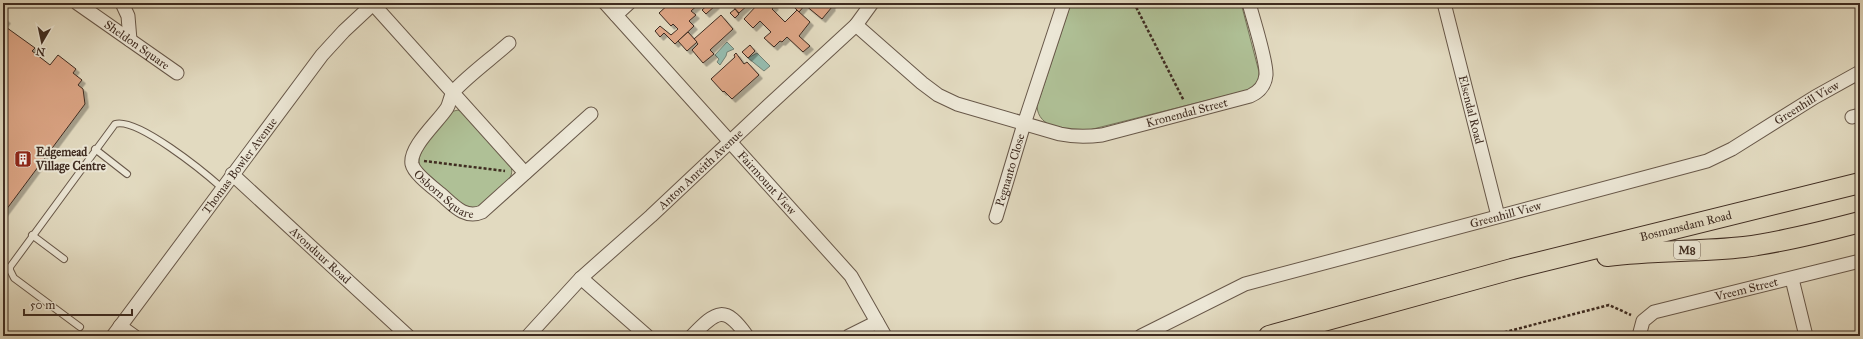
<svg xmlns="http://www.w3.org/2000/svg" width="1863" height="339" font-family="'IM FELL Great Primer',serif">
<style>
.green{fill:#afc096;stroke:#77765c}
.water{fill:#95bbae;stroke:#738276}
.building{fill:#dca585;stroke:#3f2c21;filter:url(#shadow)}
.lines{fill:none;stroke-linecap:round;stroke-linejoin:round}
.service-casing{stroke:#685849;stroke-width:8}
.minor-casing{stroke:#685849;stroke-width:15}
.primary-casing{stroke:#3f2c21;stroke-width:22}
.path{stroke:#3f2c21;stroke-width:2.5;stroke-dasharray:3 2;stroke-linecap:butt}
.service{stroke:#ece7d6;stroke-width:6}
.minor{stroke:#ece7d6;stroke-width:13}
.primary{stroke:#e2dac0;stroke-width:20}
.labels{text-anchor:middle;stroke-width:4;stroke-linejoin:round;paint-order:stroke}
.shield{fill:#ece7d6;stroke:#736457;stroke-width:1}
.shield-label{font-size:11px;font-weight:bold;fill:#3f2c21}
.street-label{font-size:12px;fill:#3f2c21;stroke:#ece7d6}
.poi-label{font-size:12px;font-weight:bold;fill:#3f2c21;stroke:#ece7d6;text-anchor:start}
</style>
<defs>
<filter id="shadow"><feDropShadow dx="3.5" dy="3.5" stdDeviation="0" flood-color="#0004"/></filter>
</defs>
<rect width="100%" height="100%" fill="#e2dac0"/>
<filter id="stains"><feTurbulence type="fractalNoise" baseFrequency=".005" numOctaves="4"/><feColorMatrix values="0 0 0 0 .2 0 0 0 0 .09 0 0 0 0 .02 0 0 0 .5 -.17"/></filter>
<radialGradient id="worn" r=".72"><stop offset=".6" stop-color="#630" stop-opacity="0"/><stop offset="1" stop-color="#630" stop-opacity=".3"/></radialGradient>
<g class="green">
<path d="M1071 3H1241L1259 72C1259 81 1256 86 1248 90L1085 131C1067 130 1038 129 1037 106Z"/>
<path d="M458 110 462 112 510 164C513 171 512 175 508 181L481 206 472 209 464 206 420 167C413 153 441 124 450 112Z"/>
</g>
<g class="water">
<path d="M727 42 734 49 727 52 726 56 720 65 717 62 719 59 715 55Z"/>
<path d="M757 53 770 66 764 71 748 58Z"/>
</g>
<g class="building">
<path d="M670 3H700L691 11 696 15 689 21 694 26 675 44 664 33 660 37 655 31 660 26 671 35 678 29 673 24 671 26 659 13Z"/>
<path d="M710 3H713L716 5 706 14 702 10Z"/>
<path d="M730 3H748L749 4 739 13Z"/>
<path d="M762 3H772L775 6 772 9 785 22 797 10 810 22 799 36 810 46 803 52 787 37 782 42 780 41 774 47 764 38 771 32 760 21 753 28 744 19 758 4 759 6Z"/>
<path d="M792 3H833L831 6 832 7 822 19 805 5 799 12 791 4Z"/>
<path d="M735 9 739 14 735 18 730 13Z"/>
<path d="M721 15 733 29 710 50 714 54 703 63 692 50 698 44 694 39Z"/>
<path d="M3 17 7 20 3 25 35 48 32 51 50 65 58 55 76 69 73 73 82 80 78 85 83 89 85 104 3 214Z"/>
<path d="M688 32 697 42 687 51 678 41Z"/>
<path d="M750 45 755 51 748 58 742 52Z"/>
<path d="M736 53 744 64 747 62 759 75 732 99 724 91 723 92 711 79 735 57 734 55Z"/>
</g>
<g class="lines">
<defs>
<g id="service">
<path d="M95 149 127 174"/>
<path d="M32 235 64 259"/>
<path d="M80 327 14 278 10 270V267L115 124C137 117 204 172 222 188"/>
</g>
<g id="minor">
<path id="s1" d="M77 3 177 73"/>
<path d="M122 3 128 16 130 40"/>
<path id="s2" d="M605 3 851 276 885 336"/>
<path id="s3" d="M1444 3 1498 216"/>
<path d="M373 4 525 173"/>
<path d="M616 15 629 3"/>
<path id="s4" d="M856 25 922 83 938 95 957 104 1060 134C1074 137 1087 137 1102 135L1250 96C1259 92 1265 85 1266 75 1267 61 1253 19 1249 3"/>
<path id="s5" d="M509 43C491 59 470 74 454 91 450 96 450 103 447 108 438 122 409 147 412 164 414 174 435 189 443 196 455 207 466 219 482 212L591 114"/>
<path d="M1852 117 1860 115"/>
<path id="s6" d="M232 174 408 336"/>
<path id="s7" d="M996 217 1024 124 1064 3"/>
<path d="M581 278 647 336"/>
<path d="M1792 279 1806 336"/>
<path d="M120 326 134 336"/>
<path id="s8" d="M113 336 322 55 344 31 374 3"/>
<path id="s9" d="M528 336 581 278 651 216 768 106 856 25 872 3"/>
<path d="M692 336C717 310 725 305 747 336"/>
<path d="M849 336 877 322"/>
<path id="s10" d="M1141 336 1245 284 1707 161 1732 149 1815 97 1860 72"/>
<path id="s11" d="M1639 336 1643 321 1654 312 1860 261"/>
</g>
<g id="primary">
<path d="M1607 256C1653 250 1699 252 1744 247 1783 242 1822 232 1860 222"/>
<path id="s12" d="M1269 336 1512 269 1860 183"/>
</g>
</defs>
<use href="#service" class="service-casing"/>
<use href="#minor" class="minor-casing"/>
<use href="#primary" class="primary-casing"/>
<g class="path">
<path d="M1134 3 1184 101"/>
<path d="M424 161 505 171"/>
<path d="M1490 336 1609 305 1631 315"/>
</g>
<use href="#service" class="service"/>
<use href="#minor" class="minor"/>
<use href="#primary" class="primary"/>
</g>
<defs>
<symbol id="building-square" viewBox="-11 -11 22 22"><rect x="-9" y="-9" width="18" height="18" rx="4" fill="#8f2418" stroke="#ece7d6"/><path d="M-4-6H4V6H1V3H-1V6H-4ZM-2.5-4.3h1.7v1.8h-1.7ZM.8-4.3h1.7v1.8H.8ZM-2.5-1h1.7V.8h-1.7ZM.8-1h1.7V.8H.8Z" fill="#fff"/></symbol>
</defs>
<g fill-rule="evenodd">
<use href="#building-square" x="13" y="149" width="20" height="20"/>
</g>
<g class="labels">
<rect class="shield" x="1674" y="241" width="26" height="18" rx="3"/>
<g class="shield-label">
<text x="1687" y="254">M8</text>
</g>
<g class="street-label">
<text dy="4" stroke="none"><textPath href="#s1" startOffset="73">Sheldon Square</textPath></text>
<text dy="4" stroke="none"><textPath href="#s10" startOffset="710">Greenhill View</textPath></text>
<text dy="4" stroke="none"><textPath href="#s3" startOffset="110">Elsendal Road</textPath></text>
<text dy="4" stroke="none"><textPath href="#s4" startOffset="366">Kronendal Street</textPath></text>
<text dy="4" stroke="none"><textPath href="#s8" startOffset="212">Thomas Bowler Avenue</textPath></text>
<text dy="4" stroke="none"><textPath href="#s9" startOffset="240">Anton Anreith Avenue</textPath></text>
<text dy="4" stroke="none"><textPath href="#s7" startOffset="49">Pegnanto Close</textPath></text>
<text dy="4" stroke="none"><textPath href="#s2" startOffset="242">Fairmount View</textPath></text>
<text dy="4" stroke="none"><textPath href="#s5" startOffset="204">Osborn Square</textPath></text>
<text dy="4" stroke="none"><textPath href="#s10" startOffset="386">Greenhill View</textPath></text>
<text dy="4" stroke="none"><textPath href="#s12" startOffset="431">Bosmansdam Road</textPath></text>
<text dy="4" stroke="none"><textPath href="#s6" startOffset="120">Avonduur Road</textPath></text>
<text dy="4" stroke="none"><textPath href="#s11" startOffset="125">Vreem Street</textPath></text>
</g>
<g class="poi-label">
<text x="36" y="156">Edgemead<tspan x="36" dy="14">Village Centre</tspan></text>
</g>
</g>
<rect width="1863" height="339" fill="none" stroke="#e2dac0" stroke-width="16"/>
<rect x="4" y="4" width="1855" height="331" fill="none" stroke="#3f2c21" stroke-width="2"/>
<rect x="8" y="8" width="1847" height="323" fill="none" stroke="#3f2c21"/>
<g transform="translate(42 42) rotate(189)" stroke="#ece7d6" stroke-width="3" paint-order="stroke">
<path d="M0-3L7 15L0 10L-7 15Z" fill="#3f2c21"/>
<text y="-6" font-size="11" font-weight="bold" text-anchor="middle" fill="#3f2c21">N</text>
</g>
<path d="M24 309v6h108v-6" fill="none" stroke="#3f2c21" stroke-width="2"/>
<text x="30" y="309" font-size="12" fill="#3f2c21" stroke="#ece7d6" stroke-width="3" paint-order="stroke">50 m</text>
<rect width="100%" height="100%" filter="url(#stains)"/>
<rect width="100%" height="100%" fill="url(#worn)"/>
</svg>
